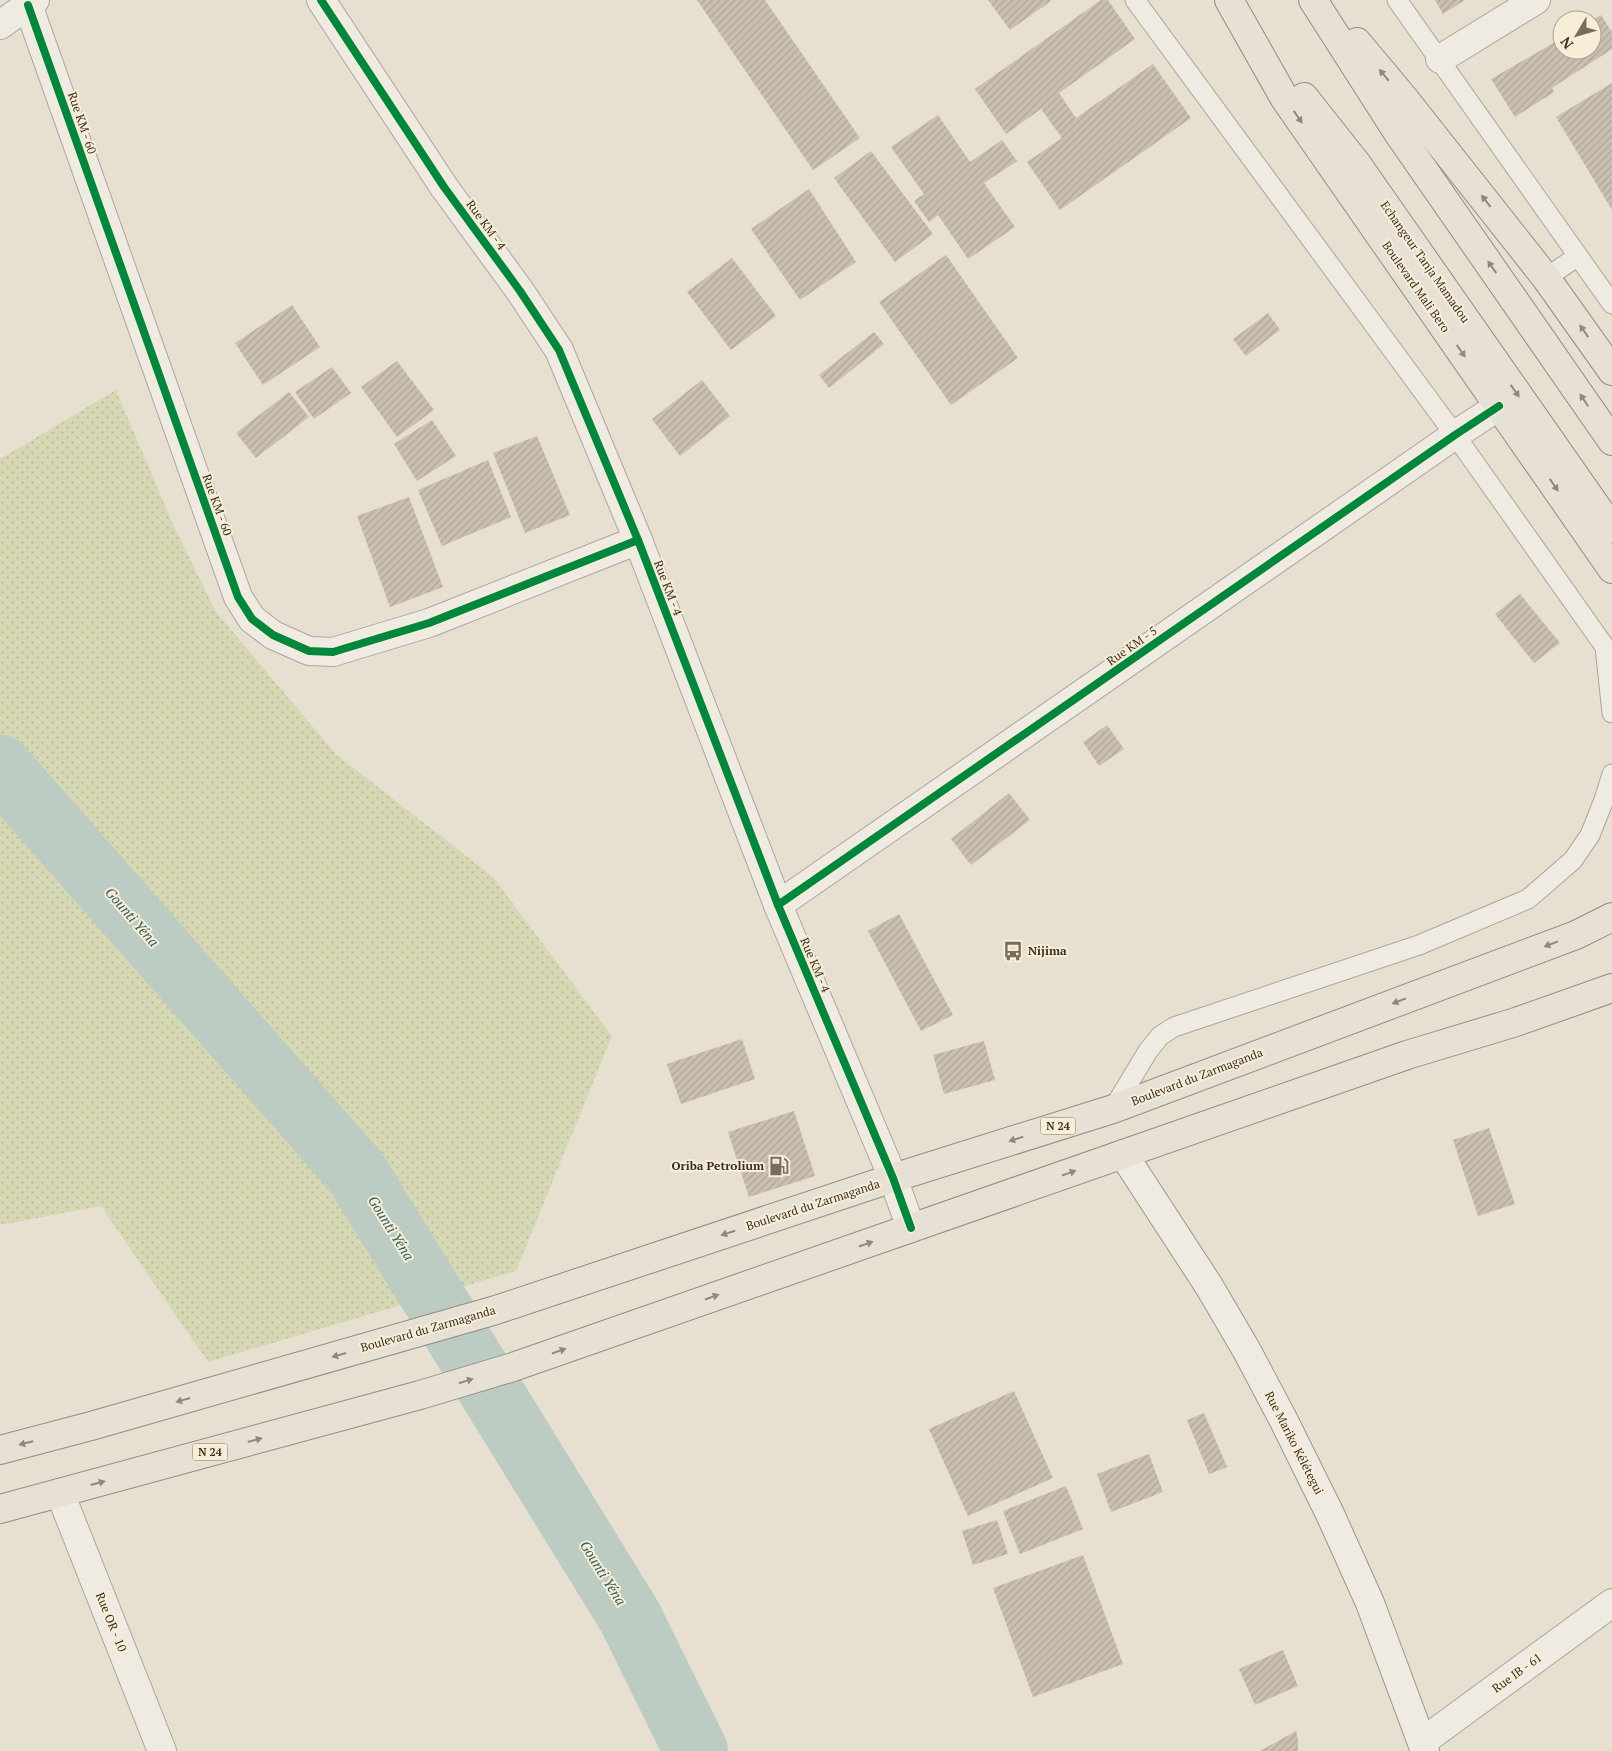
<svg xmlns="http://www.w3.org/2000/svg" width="1612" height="1751" font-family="'PT Serif',serif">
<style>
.grass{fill:url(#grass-dots)}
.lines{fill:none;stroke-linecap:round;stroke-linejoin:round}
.river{stroke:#bcccc2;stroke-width:64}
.building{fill:url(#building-hatch)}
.lane-casing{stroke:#ada599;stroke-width:21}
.street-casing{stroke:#ada599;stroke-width:30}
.secondary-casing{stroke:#9c958a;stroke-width:30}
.primary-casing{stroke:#928b80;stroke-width:30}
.lane{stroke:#efebe3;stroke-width:19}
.street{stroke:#efebe3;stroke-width:28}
.secondary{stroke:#efebe3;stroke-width:28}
.primary{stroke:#e6e1d4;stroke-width:28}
.cycleway-casing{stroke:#f7eed8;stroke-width:11}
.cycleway{stroke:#00873e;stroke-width:8}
.oneway{fill:#92887a}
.labels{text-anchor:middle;stroke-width:4;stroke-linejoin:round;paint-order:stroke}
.shield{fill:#f7eed8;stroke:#756857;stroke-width:1}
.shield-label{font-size:11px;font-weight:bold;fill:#3d2e20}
.street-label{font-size:12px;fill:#3d2e20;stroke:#f7eed8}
.poi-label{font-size:12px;font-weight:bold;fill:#3d2e20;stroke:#f7eed8;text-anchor:start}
.water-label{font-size:14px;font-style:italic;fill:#2f5d5a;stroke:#f7eed8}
</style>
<defs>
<pattern id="grass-dots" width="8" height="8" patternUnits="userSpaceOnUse" patternTransform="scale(1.25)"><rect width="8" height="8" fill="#d6d7b3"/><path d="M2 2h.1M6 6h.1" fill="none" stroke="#b9b99a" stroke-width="1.8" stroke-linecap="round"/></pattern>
<pattern id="building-hatch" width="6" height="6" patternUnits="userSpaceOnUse" patternTransform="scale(1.25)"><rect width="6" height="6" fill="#cbbfb2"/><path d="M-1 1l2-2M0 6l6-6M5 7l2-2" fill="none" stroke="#afa499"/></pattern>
</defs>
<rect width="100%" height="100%" fill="#e7e0d1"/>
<path class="grass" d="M116 390 172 522 216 612 336 754 493 877 612 1036 516 1271 208 1362 101 1206 0 1225V459Z"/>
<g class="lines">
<path class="river" d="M0 767 356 1172 630 1617 696 1751"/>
</g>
<g class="building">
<path d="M697 0H765L860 138 813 170Z"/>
<path d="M988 0H1050L1051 1 1010 30Z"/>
<path d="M1101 0H1108L1135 39 1059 93 1076 118 1153 64 1191 118 1060 210 1027 162 1062 138 1041 109 1006 134 975 89Z"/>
<path d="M1435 0H1465L1443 14Z"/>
<path d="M1601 15 1612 32V49L1552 88 1554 92 1515 117 1491 79 1562 38V50H1592V20Z"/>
<path d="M1612 83V210L1556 117Z"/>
<path d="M938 115 970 162 1002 140 1017 161 984 183 1015 227 968 259 938 215 929 222 914 201 924 194 891 147Z"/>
<path d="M871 151 933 234 895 262 834 178Z"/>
<path d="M809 189 856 262 800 300 751 229Z"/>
<path d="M946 255 1018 358 951 405 879 302Z"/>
<path d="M732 258 776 316 731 350 687 292Z"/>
<path d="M292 305 320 347 263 385 235 343Z"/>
<path d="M1268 313 1280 330 1246 356 1233 339Z"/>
<path d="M874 332 884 344 829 388 819 375Z"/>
<path d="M397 361 434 410 397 437 361 387Z"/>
<path d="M332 367 351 393 314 419 295 392Z"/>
<path d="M702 380 730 416 680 456 652 419Z"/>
<path d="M289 392 309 417 256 458 236 433Z"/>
<path d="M432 420 456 456 417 481 394 444Z"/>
<path d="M537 436 570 515 525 533 493 453Z"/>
<path d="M488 460 511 517 442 546 418 490Z"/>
<path d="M409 497 443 587 390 607 357 516Z"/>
<path d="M1520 594 1560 643 1534 663 1495 614Z"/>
<path d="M1107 725 1124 749 1099 766 1083 742Z"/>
<path d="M1009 793 1030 820 971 865 951 839Z"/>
<path d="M899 914 953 1015 921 1031 868 931Z"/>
<path d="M742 1039 755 1079 681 1104 667 1064Z"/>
<path d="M984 1041 995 1080 944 1094 933 1055Z"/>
<path d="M794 1111 815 1176 749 1197 728 1132Z"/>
<path d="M1489 1128 1515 1204 1478 1216 1453 1140Z"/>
<path d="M1014 1391 1053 1478 968 1516 929 1429Z"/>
<path d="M1204 1413 1227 1467 1209 1474 1187 1420Z"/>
<path d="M1149 1454 1163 1492 1111 1512 1097 1474Z"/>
<path d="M1066 1486 1083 1529 1020 1554 1003 1511Z"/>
<path d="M997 1520 1008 1554 973 1565 962 1531Z"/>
<path d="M1083 1555 1123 1664 1033 1697 993 1588Z"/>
<path d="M1283 1650 1298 1686 1255 1705 1239 1669Z"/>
<path d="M1296 1731 1298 1740V1751H1260Z"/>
</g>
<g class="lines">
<defs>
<g id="lane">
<path d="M1135 0 1455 435 1605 647 1612 713"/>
<path d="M1397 0 1612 304"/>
<path d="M1546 278 1578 256"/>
<path d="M1113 1109 1148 1051 1160 1036 1174 1027 1419 945 1528 899 1573 860 1590 835 1604 800 1612 774"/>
</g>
<g id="street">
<path d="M321 0 444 187 520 291 559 350 638 540 778 905 893 1178 911 1228"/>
<path d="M28 5 238 597 252 619 273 635 309 651 333 652 429 623 638 540"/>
<path d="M0 25 35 0"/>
<path d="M1440 59 1536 0"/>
<path d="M778 905 1455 435 1499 406"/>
<path d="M60 1493 162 1751"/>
<path d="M1422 1742 1612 1603"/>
</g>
<path id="secondary" d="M1123 1154 1209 1286 1247 1351 1284 1421 1330 1514 1370 1603 1425 1751"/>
<g id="primary">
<path d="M1229 0 1285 99 1612 569"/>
<path d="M1313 0 1398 133 1612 441"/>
<path d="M1357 42 1403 97 1546 278 1612 371"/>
<path d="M1304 97 1357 164 1612 529"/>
<path d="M0 1450 91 1426 496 1310 893 1178 1113 1109 1576 935 1612 917"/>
<path d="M0 1509 420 1395 513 1367 1407 1055 1516 1022 1612 988"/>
</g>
</defs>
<use href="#lane" class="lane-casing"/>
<use href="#street" class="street-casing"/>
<use href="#secondary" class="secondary-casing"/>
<use href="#primary" class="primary-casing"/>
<use href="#lane" class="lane"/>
<use href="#street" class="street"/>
<use href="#secondary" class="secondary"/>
<use href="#primary" class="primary"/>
<defs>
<g id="cycleway">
<path d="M321 0 444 187 520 291 559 350 638 540 778 905 893 1178 911 1228"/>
<path d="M28 5 238 597 252 619 273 635 309 651 333 652 429 623 638 540"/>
<path d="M778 905 1455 435 1499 406"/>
</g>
</defs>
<use href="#cycleway" class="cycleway-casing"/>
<use href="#cycleway" class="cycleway"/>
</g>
<defs><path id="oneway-solid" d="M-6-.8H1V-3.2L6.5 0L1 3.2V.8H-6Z" transform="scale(1.25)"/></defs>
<g class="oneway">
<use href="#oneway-solid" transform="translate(1384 75) rotate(-130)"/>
<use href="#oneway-solid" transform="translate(1298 117) rotate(55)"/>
<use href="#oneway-solid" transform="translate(1486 201) rotate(-128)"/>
<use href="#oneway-solid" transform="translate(1492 267) rotate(-125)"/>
<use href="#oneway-solid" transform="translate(1584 331) rotate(-125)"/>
<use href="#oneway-solid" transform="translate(1461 351) rotate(55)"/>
<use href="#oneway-solid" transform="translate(1515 391) rotate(55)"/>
<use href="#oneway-solid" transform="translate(1584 400) rotate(-124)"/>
<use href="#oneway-solid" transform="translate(1554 485) rotate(55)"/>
<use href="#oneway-solid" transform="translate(1551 944) rotate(159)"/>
<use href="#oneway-solid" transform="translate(1399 1001) rotate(159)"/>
<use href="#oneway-solid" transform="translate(1016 1139) rotate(163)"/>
<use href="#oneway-solid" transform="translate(1069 1173) rotate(-19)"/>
<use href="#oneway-solid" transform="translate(728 1233) rotate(162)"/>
<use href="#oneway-solid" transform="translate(866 1244) rotate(-19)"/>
<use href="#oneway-solid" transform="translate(712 1297) rotate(-19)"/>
<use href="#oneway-solid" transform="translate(559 1351) rotate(-19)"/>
<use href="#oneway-solid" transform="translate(339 1355) rotate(164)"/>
<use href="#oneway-solid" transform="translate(466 1381) rotate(-17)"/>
<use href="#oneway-solid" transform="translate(183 1400) rotate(164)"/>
<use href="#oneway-solid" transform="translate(255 1440) rotate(-15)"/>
<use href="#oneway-solid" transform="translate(26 1443) rotate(166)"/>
<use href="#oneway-solid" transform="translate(98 1483) rotate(-15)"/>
</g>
<defs>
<symbol id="bus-bare" viewBox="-9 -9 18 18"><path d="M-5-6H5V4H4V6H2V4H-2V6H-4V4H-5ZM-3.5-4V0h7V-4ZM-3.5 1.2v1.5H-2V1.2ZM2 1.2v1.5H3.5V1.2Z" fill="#786c5e" stroke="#f7eed8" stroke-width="2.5" paint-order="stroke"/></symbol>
<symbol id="fuel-bare" viewBox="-9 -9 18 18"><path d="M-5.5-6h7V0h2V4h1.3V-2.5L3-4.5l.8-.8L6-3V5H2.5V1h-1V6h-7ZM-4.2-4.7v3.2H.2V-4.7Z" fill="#786c5e" stroke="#f7eed8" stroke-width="2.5" paint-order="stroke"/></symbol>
</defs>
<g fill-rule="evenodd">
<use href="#bus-bare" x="999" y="937" width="28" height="28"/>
<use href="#fuel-bare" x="765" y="1152" width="28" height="28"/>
</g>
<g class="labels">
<g class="shield">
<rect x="1040.5" y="1117.5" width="35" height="17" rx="4"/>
<rect x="192.5" y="1443.5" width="35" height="17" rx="4"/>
</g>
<g class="shield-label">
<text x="1058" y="1130">N 24</text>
<text x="210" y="1456">N 24</text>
</g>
<g class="street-label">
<text transform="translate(82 123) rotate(71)" y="4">Rue KM - 60</text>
<text transform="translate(486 225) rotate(54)" y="4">Rue KM - 4</text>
<text transform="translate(1425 262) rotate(55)" y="4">Echangeur Tanja Mamadou</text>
<text transform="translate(1416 287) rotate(55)" y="4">Boulevard Mali Bero</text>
<text transform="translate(217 505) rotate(70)" y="4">Rue KM - 60</text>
<text transform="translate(668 588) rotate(69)" y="4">Rue KM - 4</text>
<text transform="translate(1132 646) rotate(-35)" y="4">Rue KM - 5</text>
<text transform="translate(815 965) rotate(67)" y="4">Rue KM - 4</text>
<text transform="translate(1197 1077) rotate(-21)" y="4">Boulevard du Zarmaganda</text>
<text transform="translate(813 1205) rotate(-18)" y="4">Boulevard du Zarmaganda</text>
<text transform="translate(428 1329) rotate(-16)" y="4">Boulevard du Zarmaganda</text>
<text transform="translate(1294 1443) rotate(63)" y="4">Rue Mariko Kélétegui</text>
<text transform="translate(111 1622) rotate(68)" y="4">Rue OR - 10</text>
<text transform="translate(1517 1673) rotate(-36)" y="4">Rue IB - 61</text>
</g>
<g class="poi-label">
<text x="1028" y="955">Nijima</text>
<text x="764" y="1170" text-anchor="end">Oriba Petrolium</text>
</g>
<g class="water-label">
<text transform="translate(132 917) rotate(49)" y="5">Gounti Yéna</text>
<text transform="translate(391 1228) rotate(58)" y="5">Gounti Yéna</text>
<text transform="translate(603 1573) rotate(58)" y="5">Gounti Yéna</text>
</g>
</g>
<g transform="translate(1577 35) rotate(232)"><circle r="24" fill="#f7eed8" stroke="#ada18e"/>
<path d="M0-4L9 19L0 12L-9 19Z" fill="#786c5e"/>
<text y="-8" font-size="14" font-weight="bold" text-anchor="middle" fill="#3d2e20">N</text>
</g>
</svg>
